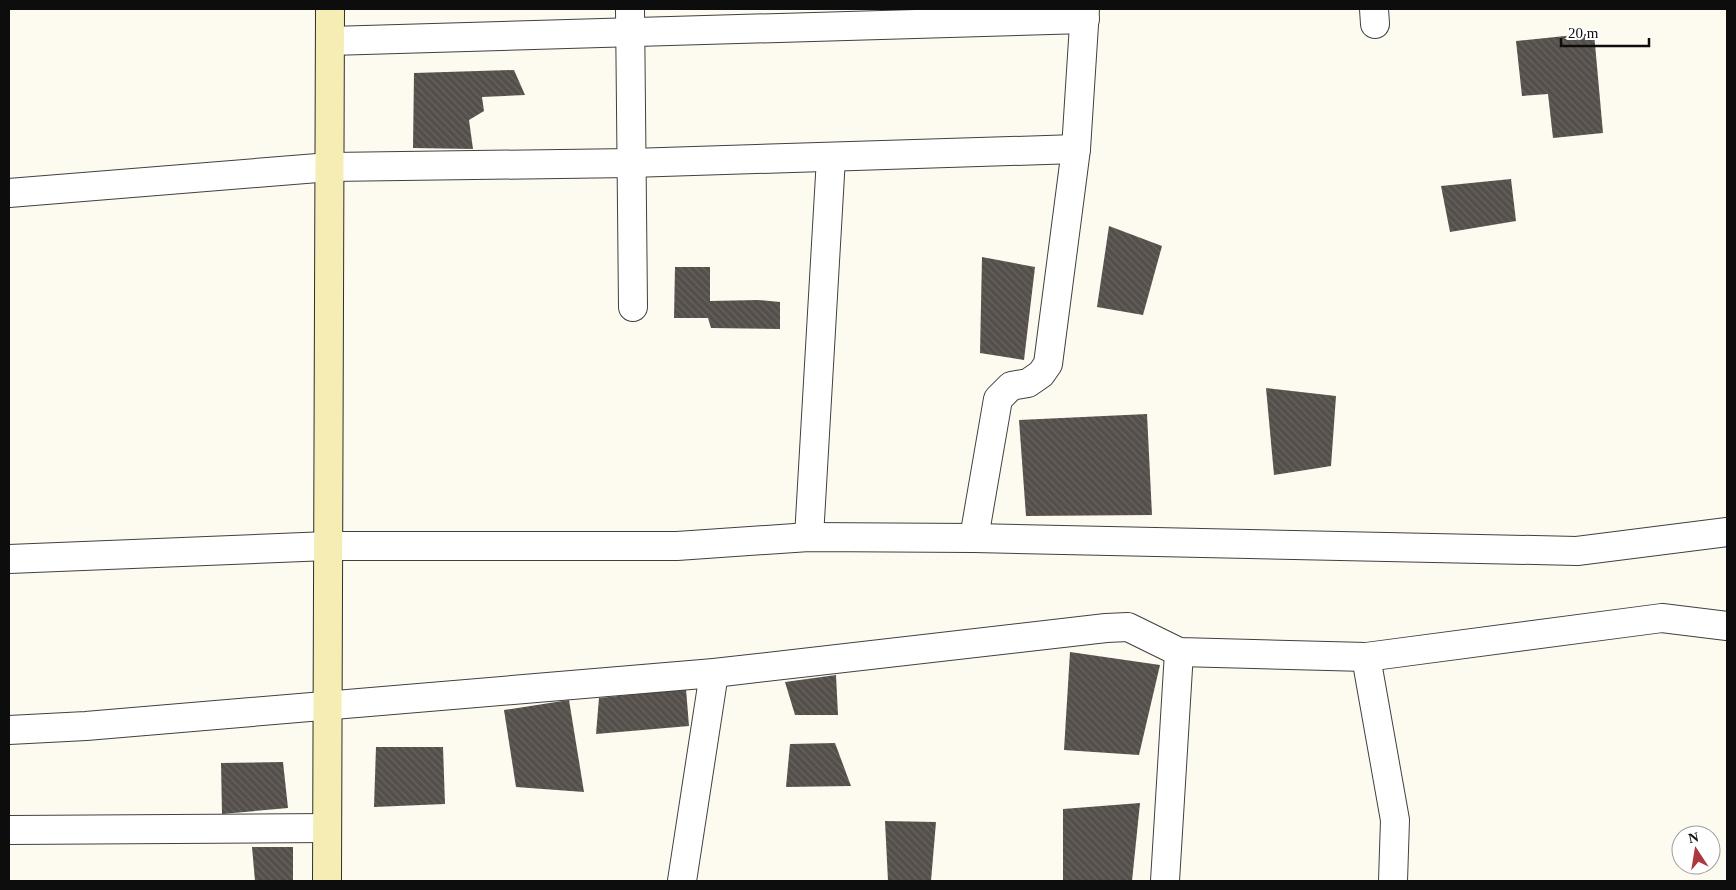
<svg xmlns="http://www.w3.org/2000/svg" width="1736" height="890" font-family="'Times New Roman',serif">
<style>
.building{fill:url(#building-back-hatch)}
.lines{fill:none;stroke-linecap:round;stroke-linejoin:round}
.street-casing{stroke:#404040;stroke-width:30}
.secondary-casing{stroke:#2f2f2f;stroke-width:30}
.street{stroke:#fff;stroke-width:28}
.secondary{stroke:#f5edb3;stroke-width:28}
</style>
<defs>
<pattern id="building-back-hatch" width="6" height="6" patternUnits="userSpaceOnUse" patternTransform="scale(1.25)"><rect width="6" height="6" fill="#554f4b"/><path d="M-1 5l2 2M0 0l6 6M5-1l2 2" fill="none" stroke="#686460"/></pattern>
</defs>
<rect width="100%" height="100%" fill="#fdfaf0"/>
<g class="building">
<path d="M1594 33 1603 133 1553 138 1548 94 1522 96 1516 41Z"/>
<path d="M514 70 525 95 482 97 484 111 469 120 473 149 413 148 414 73Z"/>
<path d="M1511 179 1516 221 1450 232 1441 186Z"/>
<path d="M1109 226 1162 246 1143 315 1097 307Z"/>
<path d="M982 257 1035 267 1024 360 980 353Z"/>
<path d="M675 267H710V301L758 300 780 302V329L711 328 708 318H674Z"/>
<path d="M1266 388 1336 396 1331 466 1274 475Z"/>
<path d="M1147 414 1152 515 1026 516 1019 420Z"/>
<path d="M1070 652 1160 665 1139 755 1064 750Z"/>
<path d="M836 675 838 715H795L785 682Z"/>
<path d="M686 689 689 726 596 734 599 698Z"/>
<path d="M569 700 584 792 516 787 504 710Z"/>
<path d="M835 743 851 786 786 787 790 744Z"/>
<path d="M376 747H443L445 804 374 807Z"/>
<path d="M283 762 288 808 222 814 221 763Z"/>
<path d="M1140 803 1132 881H1063V809Z"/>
<path d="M885 821 936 822 931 881H888Z"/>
<path d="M252 847H293V881H255Z"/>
</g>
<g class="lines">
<defs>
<g id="street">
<path d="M630 9 633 307"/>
<path d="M1374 9 1375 24"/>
<path d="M330 41 1085 19"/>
<path d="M9 193 330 167 631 163 1076 149"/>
<path d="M809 537 831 158"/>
<path d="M974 538 998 399 1011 386 1028 383 1041 374 1048 364 1076 149 1085 9"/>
<path d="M9 559 328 546H677L809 537 974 538 1577 551 1727 532"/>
<path d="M1366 657 1395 820 1393 881"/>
<path d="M9 730 86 726 714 673 1106 628 1128 627 1179 652 1366 657 1662 618 1727 626"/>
<path d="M9 830 327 828"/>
<path d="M682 881 714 673"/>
<path d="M1165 881 1179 652"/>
</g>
<path id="secondary" d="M327 881 330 9"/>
</defs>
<use href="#street" class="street-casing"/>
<use href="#secondary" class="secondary-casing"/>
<use href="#street" class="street"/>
<use href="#secondary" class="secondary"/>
</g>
<rect width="1736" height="890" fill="none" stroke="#0d0d0d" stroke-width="20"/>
<g transform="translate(1696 850) rotate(348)"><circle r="24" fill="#ffffff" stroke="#9e9e9e"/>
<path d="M0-4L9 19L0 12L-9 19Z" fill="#ac373e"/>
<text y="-8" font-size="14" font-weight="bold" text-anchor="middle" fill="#0d0d0d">N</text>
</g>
<path d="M1561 38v8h88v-8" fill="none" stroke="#0d0d0d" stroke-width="2.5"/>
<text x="1568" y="38" font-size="15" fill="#0d0d0d" stroke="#ffffff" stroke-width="4" paint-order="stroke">20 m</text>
</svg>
